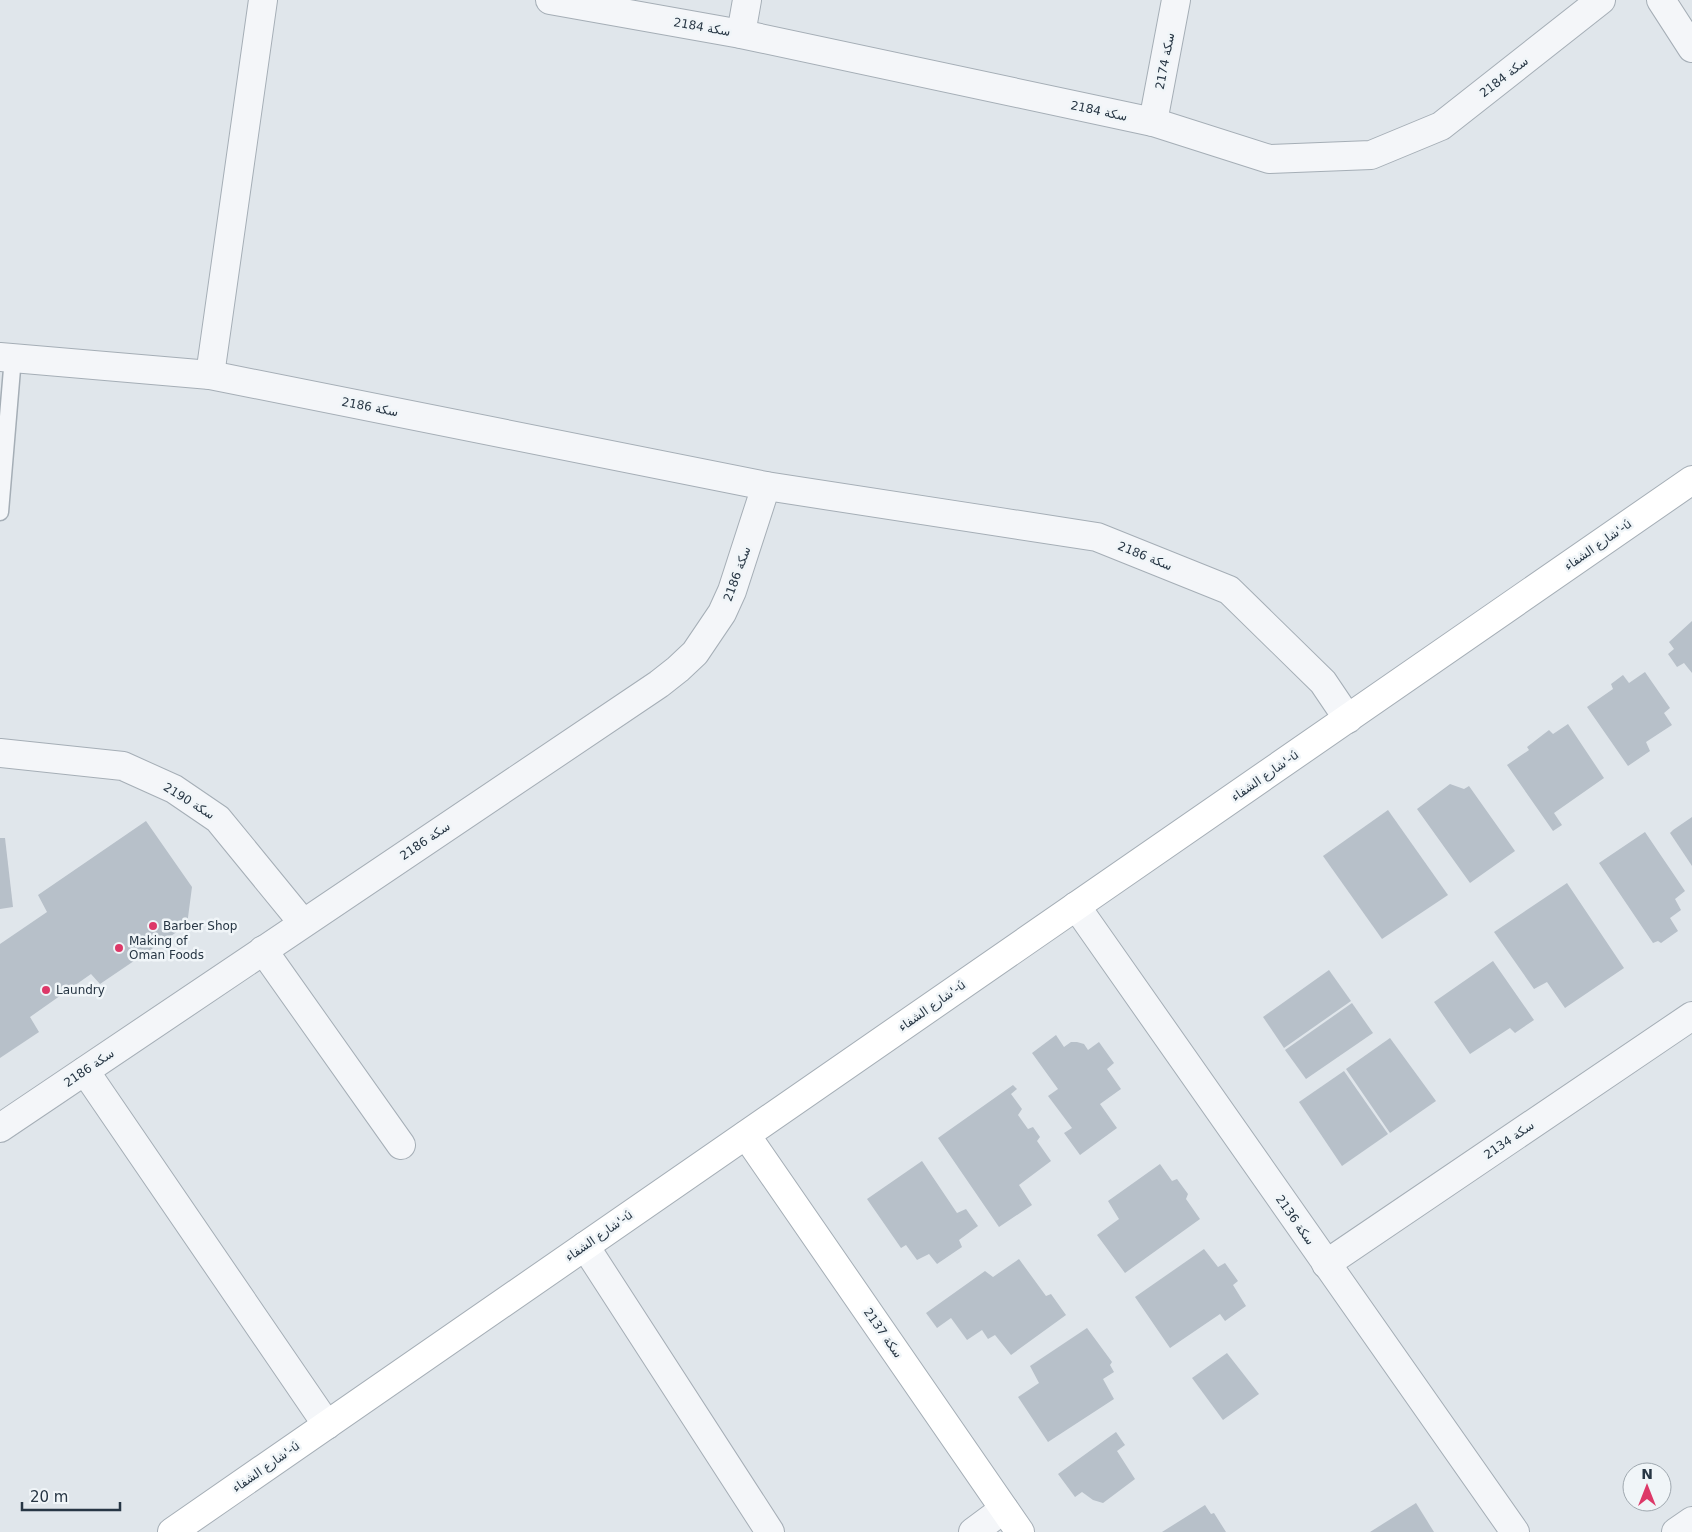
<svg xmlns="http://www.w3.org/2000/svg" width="1692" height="1532" font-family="'DejaVu Sans',Cairo,sans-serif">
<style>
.building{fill:#b7c0c9}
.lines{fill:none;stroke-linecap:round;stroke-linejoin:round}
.lane-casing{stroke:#a5aeb6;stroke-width:19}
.street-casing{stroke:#a5aeb6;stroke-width:30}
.secondary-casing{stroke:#a5aeb6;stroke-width:30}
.lane{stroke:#f4f6f9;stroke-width:16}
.street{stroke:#f4f6f9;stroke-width:28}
.secondary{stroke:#fff;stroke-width:28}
.poi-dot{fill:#dd3868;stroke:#f0f5f8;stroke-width:2}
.labels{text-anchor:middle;stroke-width:5;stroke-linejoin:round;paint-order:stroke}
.street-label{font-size:12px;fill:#273644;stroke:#f0f5f8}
.poi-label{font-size:12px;fill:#273644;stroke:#f0f5f8;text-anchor:start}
</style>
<rect width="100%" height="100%" fill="#e0e6eb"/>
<g class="building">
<path d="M1692 621V673L1684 663 1677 667 1668 654 1674 649 1669 642Z"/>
<path d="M1645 672 1670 708 1664 713 1672 725 1646 742 1650 751 1628 766 1587 707 1613 689 1611 684 1623 675 1629 683Z"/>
<path d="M1568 724 1604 778 1554 813 1562 825 1553 831 1507 765 1529 750 1527 747 1549 730 1553 734Z"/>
<path d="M1450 784 1464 789 1469 786 1515 851 1470 883 1417 809Z"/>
<path d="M1388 810 1448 895 1382 939 1323 856Z"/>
<path d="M1692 817V866L1670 833 1673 830Z"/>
<path d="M146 821 192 887 187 925 100 984 91 974 30 1017 39 1032 0 1058V944L47 912 38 895Z"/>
<path d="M1645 832 1685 891 1675 899 1681 910 1670 918 1678 931 1661 943 1658 941 1653 943 1599 863Z"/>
<path d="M0 838H5L13 907 0 909Z"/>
<path d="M1567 883 1624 968 1565 1008 1547 982 1534 989 1494 932Z"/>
<path d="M1493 961 1534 1020 1515 1033 1510 1028 1470 1054 1434 1002Z"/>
<path d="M1329 970 1351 1001 1284 1048 1263 1017Z"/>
<path d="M1352 1003 1373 1033 1306 1079 1285 1050Z"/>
<path d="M1056 1035 1064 1047 1071 1042H1077L1084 1044 1088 1050 1099 1042 1114 1063 1107 1069 1121 1089 1100 1104 1117 1128 1080 1155 1064 1133 1072 1128 1048 1096 1058 1089 1032 1053Z"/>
<path d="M1390 1038 1436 1101 1390 1133 1346 1069Z"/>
<path d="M1344 1071 1388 1134 1342 1166 1299 1102Z"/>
<path d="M1013 1085 1017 1089 1011 1094 1022 1109 1018 1115 1028 1129 1033 1127 1040 1137 1037 1141 1051 1161 1019 1185 1032 1205 999 1227 938 1138Z"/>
<path d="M922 1161 957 1213 966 1209 978 1226 959 1240 962 1247 937 1264 929 1254 917 1260 906 1245 901 1248 867 1199Z"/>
<path d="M1160 1164 1172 1181 1177 1179 1188 1194 1186 1199 1200 1219 1125 1273 1097 1235 1119 1219 1108 1201Z"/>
<path d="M1204 1249 1218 1267 1225 1263 1238 1281 1233 1285 1246 1306 1225 1321 1220 1314 1170 1348 1135 1297Z"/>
<path d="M1019 1259 1046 1296 1051 1294 1066 1315 1011 1355 995 1335 988 1339 982 1330 967 1340 951 1318 937 1328 926 1313 985 1271 993 1277Z"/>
<path d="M1087 1328 1112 1362 1110 1365 1114 1372 1103 1379 1114 1399 1048 1442 1018 1397 1039 1383 1030 1366Z"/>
<path d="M1227 1353 1259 1394 1223 1420 1192 1378Z"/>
<path d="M1116 1432 1125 1445 1117 1451 1135 1479 1103 1503 1093 1500 1082 1492 1075 1497 1058 1474Z"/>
<path d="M1416 1503 1434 1532H1370Z"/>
<path d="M1205 1505 1211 1514 1214 1513 1226 1532H1162Z"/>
</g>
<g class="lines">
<defs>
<path id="lane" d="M0 512 13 357"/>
<g id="street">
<path d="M550 0 741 34 1153 122 1269 159 1371 155 1441 126 1601 0"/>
<path d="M1661 0 1692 48"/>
<path d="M741 34 747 0"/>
<path d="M1153 122 1176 0"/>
<path d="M0 357 210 375 766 486 1097 537 1229 590 1323 682 1348 719"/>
<path d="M210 375 263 0"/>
<path d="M0 753 123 766 174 789 218 819 303 923"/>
<path d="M1076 906 1515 1532"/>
<path d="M263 950 401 1145"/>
<path d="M85 1071 327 1425"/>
<path d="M0 1128 659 684 678 669 695 653 722 613 732 591 766 486"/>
<path d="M585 1246 770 1532"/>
<path d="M1326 1264 1692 1016"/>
<path d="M973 1532 1004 1509"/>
<path d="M1676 1532 1692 1521"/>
</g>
<g id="secondary">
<path d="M746 1135 1020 1532"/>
<path d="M172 1532 1692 480"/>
</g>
</defs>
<use href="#lane" class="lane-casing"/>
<use href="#street" class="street-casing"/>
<use href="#secondary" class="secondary-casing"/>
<use href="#lane" class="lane"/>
<use href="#street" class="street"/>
<use href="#secondary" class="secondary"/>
</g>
<g class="poi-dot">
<circle cx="153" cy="926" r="5"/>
<circle cx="119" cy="948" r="5"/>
<circle cx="46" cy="990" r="5"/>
</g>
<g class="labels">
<g class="street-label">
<text transform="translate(702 27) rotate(10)" y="4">سكة 2184</text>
<text transform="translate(1165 61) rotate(-79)" y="4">سكة 2174</text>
<text transform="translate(1504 77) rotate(-38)" y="4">سكة 2184</text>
<text transform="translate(1099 111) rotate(12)" y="4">سكة 2184</text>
<text transform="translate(370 407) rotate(11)" y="4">سكة 2186</text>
<text transform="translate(1598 545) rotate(-35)" y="4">شارع الشفاء'-ú</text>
<text transform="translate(1145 556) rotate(22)" y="4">سكة 2186</text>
<text transform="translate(737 574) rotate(-70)" y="4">سكة 2186</text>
<text transform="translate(1265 776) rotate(-35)" y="4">شارع الشفاء'-ú</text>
<text transform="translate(189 801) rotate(32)" y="4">سكة 2190</text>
<text transform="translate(425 841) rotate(-34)" y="4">سكة 2186</text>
<text transform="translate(932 1006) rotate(-35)" y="4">شارع الشفاء'-ú</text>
<text transform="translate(89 1068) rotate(-34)" y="4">سكة 2186</text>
<text transform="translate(1509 1140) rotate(-34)" y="4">سكة 2134</text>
<text transform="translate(1295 1220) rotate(55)" y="4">سكة 2136</text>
<text transform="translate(599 1236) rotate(-35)" y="4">شارع الشفاء'-ú</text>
<text transform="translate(883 1333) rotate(55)" y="4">سكة 2137</text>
<text transform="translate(266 1467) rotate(-35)" y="4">شارع الشفاء'-ú</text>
</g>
<g class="poi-label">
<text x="163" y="930">Barber Shop</text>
<text x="129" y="945">Making of<tspan x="129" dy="14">Oman Foods</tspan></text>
<text x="56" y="994">Laundry</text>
</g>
</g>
<g transform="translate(1647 1487)"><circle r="24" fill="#f0f5f8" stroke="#a0a9b0"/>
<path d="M0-4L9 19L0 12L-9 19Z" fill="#dd3868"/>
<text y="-8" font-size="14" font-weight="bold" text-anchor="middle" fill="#273644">N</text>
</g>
<path d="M22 1502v8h98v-8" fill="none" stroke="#273644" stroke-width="2.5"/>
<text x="30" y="1502" font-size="15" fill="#273644" stroke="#f0f5f8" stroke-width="4" paint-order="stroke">20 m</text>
</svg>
